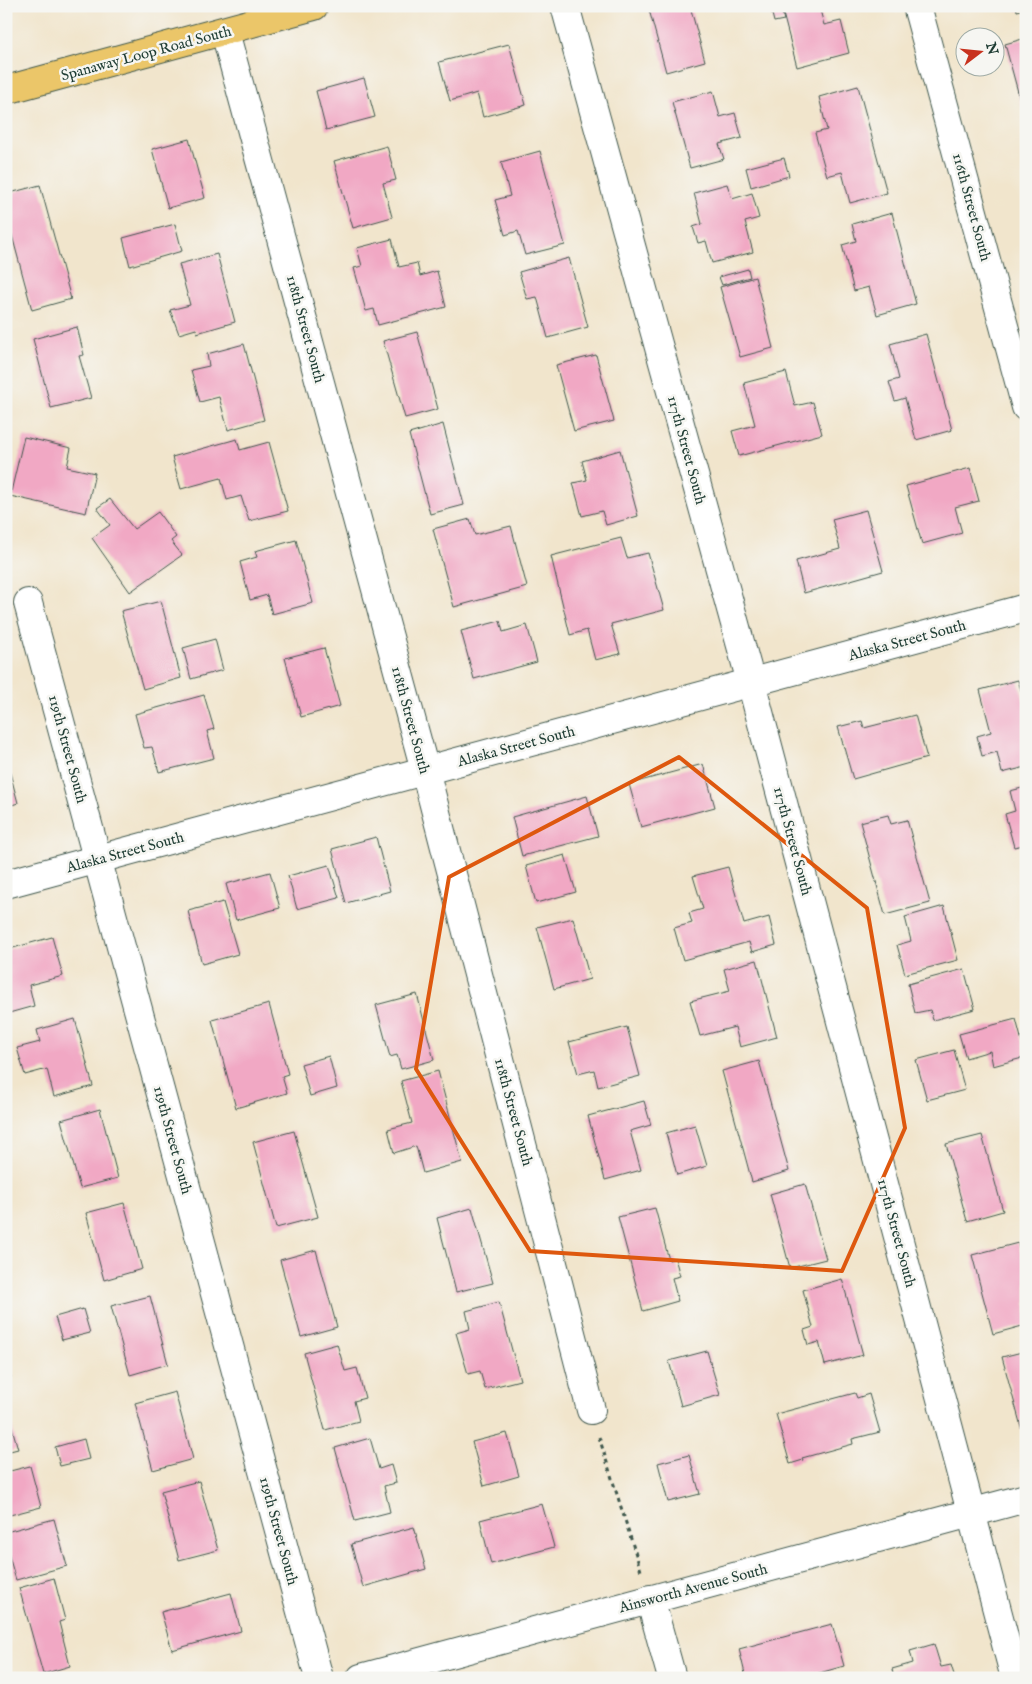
<svg xmlns="http://www.w3.org/2000/svg" width="1032" height="1684" font-family="'IM FELL English',serif">
<style>
.building{fill:#f1a8c4}
.lines{fill:none;stroke-linecap:round;stroke-linejoin:round}
.minor-casing{stroke:#3e564b;stroke-width:30}
.major-casing{stroke:#3e564b;stroke-width:30}
.path{stroke:#3e564b;stroke-width:3;stroke-dasharray:4 4;stroke-linecap:butt}
.minor{stroke:#fff;stroke-width:28}
.major{stroke:#ebc669;stroke-width:28}
.marked{fill:none;stroke:#de580e;stroke-width:4;stroke-linejoin:round}
.labels{text-anchor:middle;stroke-width:5;stroke-linejoin:round;paint-order:stroke}
.street-label{font-size:15px;fill:#1f3d34;stroke:#f6f6f2}
</style>
<rect width="100%" height="100%" fill="#f6f6f2"/>
<filter id="ink" filterUnits="userSpaceOnUse"><feTurbulence type="fractalNoise" baseFrequency=".02" numOctaves="2"/><feDisplacementMap in="SourceGraphic" scale="10" xChannelSelector="R" yChannelSelector="G"/><feConvolveMatrix kernelMatrix="1 2 1 2 8 2 1 2 1" color-interpolation-filters="sRGB"/></filter>
<filter id="wash" filterUnits="userSpaceOnUse"><feTurbulence type="fractalNoise" baseFrequency=".0096" numOctaves="4" result="noise"/><feDisplacementMap in="SourceGraphic" scale="20" xChannelSelector="R" yChannelSelector="G"/><feGaussianBlur stdDeviation="1.12" result="paint"/><feColorMatrix in="noise" values="0 0 0 0 0 0 0 0 0 0 0 0 0 0 0 0 0 1.4 0 .05"/><feComposite in="paint" operator="in"/></filter>
<g filter="url(#wash)">
<rect width="100%" height="100%" fill="#f1e5cc"/>
<g id="blocks">
<g class="building">
<path d="M648 6H690L705 61 666 72Z"/>
<path d="M770 6H780L784 20 774 22Z"/>
<path d="M781 6H819L824 25 841 21 849 53 797 67Z"/>
<path d="M1016 6H1026V9L1017 11Z"/>
<path d="M1026 38V118H1025L1005 44Z"/>
<path d="M509 44 526 105 483 117 477 93 450 101 439 62Z"/>
<path d="M364 78 375 117 326 130 316 91Z"/>
<path d="M858 86 887 193 850 203 842 172 827 176 815 133 827 130 819 97Z"/>
<path d="M713 91 720 117 735 113 742 138 719 144 724 159 690 168 672 102Z"/>
<path d="M189 139 205 198 168 208 152 149Z"/>
<path d="M387 146 396 180 383 183 392 217 353 228 334 161Z"/>
<path d="M540 151 565 245 525 255 518 231 505 235 495 200 510 196 501 162Z"/>
<path d="M784 158 789 176 751 187 746 168Z"/>
<path d="M727 184 732 199 752 193 759 218 745 222 753 252 712 263 706 241 698 243 693 227 702 224 694 193Z"/>
<path d="M40 185 71 299 32 310 6 213V194Z"/>
<path d="M892 213 916 304 877 315 869 287 854 291 842 245 856 241 852 224Z"/>
<path d="M175 224 182 251 130 266 123 238Z"/>
<path d="M392 239 399 267 417 263 420 276 437 271 446 307 378 325 374 309 366 311 354 268 362 266 357 248Z"/>
<path d="M217 254 235 322 197 333 196 329 179 334 170 310 190 305 179 264Z"/>
<path d="M569 258 588 327 548 338 537 297 527 299 519 272Z"/>
<path d="M748 269 750 277 722 285 719 277Z"/>
<path d="M755 277 773 348 740 357 720 287Z"/>
<path d="M77 327 84 355 79 356 91 398 51 408 33 339Z"/>
<path d="M417 332 438 409 405 418 383 341Z"/>
<path d="M926 334 952 430 916 440 905 398 895 401 889 382 899 379 890 344Z"/>
<path d="M244 344 264 420 228 430 219 397 200 402 191 370 209 366 207 354Z"/>
<path d="M596 355 614 421 574 431 556 365Z"/>
<path d="M786 372 795 406 813 402 822 434 739 456 732 431 755 425 744 383Z"/>
<path d="M443 424 464 505 430 514 409 434Z"/>
<path d="M24 437 71 448 67 467 95 473 86 513 10 496Z"/>
<path d="M237 439 240 450 269 442 288 511 249 521 241 496 227 500 221 478 181 489 172 457Z"/>
<path d="M620 450 638 516 606 525 602 511 582 516 573 483 587 480 582 461Z"/>
<path d="M970 468 979 501 955 507 962 533 922 544 906 486Z"/>
<path d="M110 499 134 529 158 512 176 537 171 541 182 555 130 592 92 538 110 525 97 508Z"/>
<path d="M866 510 883 571 804 593 796 561 840 549 832 519Z"/>
<path d="M470 519 475 535 511 526 527 587 454 607 433 529Z"/>
<path d="M621 538 627 558 648 553 664 610 611 624 620 654 595 660 587 630 570 635 551 556Z"/>
<path d="M296 540 313 603 272 614 267 595 250 600 240 562 257 557 255 551Z"/>
<path d="M161 601 181 678 143 689 121 611Z"/>
<path d="M500 621 503 632 527 625 537 662 474 679 461 631Z"/>
<path d="M215 639 223 670 191 679 183 648Z"/>
<path d="M324 648 340 706 301 717 285 658Z"/>
<path d="M1018 680 1026 707V767L1002 773 997 752 982 756 977 736 991 732 980 690Z"/>
<path d="M204 695 214 729 207 731 214 758 159 772 152 747 144 748 135 714Z"/>
<path d="M915 715 927 758 853 779 838 727 862 721 864 728Z"/>
<path d="M703 764 715 807 641 827 629 784Z"/>
<path d="M9 769 18 803 6 807V770Z"/>
<path d="M1026 787V849H1025L1024 845 1014 847 1005 814 1015 811 1010 791Z"/>
<path d="M587 796 598 836 522 856 512 817Z"/>
<path d="M888 815 891 824 907 820 930 903 885 915 860 822Z"/>
<path d="M376 837 390 891 346 903 332 849Z"/>
<path d="M565 855 576 892 536 903 526 866Z"/>
<path d="M329 865 339 898 297 909 288 876Z"/>
<path d="M728 867 744 924 769 917 776 945 752 952 749 942 683 960 674 928 692 923 689 913 703 909 693 876Z"/>
<path d="M270 872 280 908 236 920 226 884Z"/>
<path d="M223 902 238 954 202 964 188 911Z"/>
<path d="M944 906 958 960 905 974 897 945 911 941 905 917Z"/>
<path d="M573 918 590 979 554 989 537 927Z"/>
<path d="M52 937 63 976 29 985 34 1006 9 1013 6 1002V950Z"/>
<path d="M757 960 777 1037 740 1047 735 1027 700 1036 690 1001 730 991 724 969Z"/>
<path d="M964 969 975 1009 933 1020 930 1010 915 1013 908 984Z"/>
<path d="M417 994 434 1060 401 1069 397 1055 390 1057 376 1005Z"/>
<path d="M269 1004 288 1074 282 1076 287 1093 236 1108 212 1020Z"/>
<path d="M75 1019 93 1086 54 1097 47 1069 25 1075 17 1048 40 1042 37 1030Z"/>
<path d="M1016 1019 1026 1057 993 1066 990 1051 966 1058 959 1034Z"/>
<path d="M627 1027 640 1076 598 1087 594 1070 578 1074 569 1042Z"/>
<path d="M954 1050 965 1090 927 1100 916 1060Z"/>
<path d="M329 1056 337 1088 310 1096 301 1064Z"/>
<path d="M759 1061 789 1171 752 1182 722 1071Z"/>
<path d="M438 1071 462 1162 423 1173 416 1146 394 1153 388 1129 412 1123 401 1081Z"/>
<path d="M644 1101 651 1125 630 1131 641 1170 605 1180 588 1116Z"/>
<path d="M100 1109 118 1178 80 1188 61 1120Z"/>
<path d="M695 1125 707 1166 677 1175 666 1133Z"/>
<path d="M294 1131 318 1217 276 1228 253 1142Z"/>
<path d="M982 1135 1003 1211 967 1221 946 1144Z"/>
<path d="M805 1184 826 1259 790 1268 770 1194Z"/>
<path d="M124 1203 142 1269 104 1280 86 1213Z"/>
<path d="M472 1208 493 1283 456 1292 437 1218Z"/>
<path d="M655 1208 669 1260 675 1258 680 1276 672 1278 678 1301 643 1311 618 1217Z"/>
<path d="M1018 1243 1026 1270V1325L993 1334 972 1255Z"/>
<path d="M316 1250 337 1327 301 1337 280 1260Z"/>
<path d="M842 1279 863 1355 825 1365 819 1342 808 1345 804 1330 813 1327 803 1290Z"/>
<path d="M150 1296 168 1364 130 1375 111 1306Z"/>
<path d="M499 1302 520 1380 485 1389 480 1371 468 1374 456 1333 470 1329 466 1311Z"/>
<path d="M83 1309 90 1333 62 1340 55 1317Z"/>
<path d="M337 1344 345 1371 357 1368 365 1398 354 1401 359 1421 325 1430 304 1353Z"/>
<path d="M707 1351 720 1395 681 1406 669 1361Z"/>
<path d="M1026 1351V1433L1023 1434 1002 1357Z"/>
<path d="M6 1363 11 1377 6 1378Z"/>
<path d="M175 1392 193 1459 153 1470 135 1403Z"/>
<path d="M855 1393 857 1398 869 1394 880 1432 852 1439 853 1444 802 1458 803 1460 790 1464 776 1414Z"/>
<path d="M6 1406 18 1449 6 1452Z"/>
<path d="M507 1433 519 1476 484 1486 472 1442Z"/>
<path d="M370 1438 379 1469 391 1465 396 1483 384 1486 390 1512 355 1521 335 1448Z"/>
<path d="M84 1439 89 1459 60 1466 55 1447Z"/>
<path d="M689 1455 700 1494 668 1502 658 1463Z"/>
<path d="M30 1466 41 1507 6 1516V1472Z"/>
<path d="M199 1481 218 1550 179 1560 161 1491Z"/>
<path d="M542 1504 554 1547 491 1564 480 1520Z"/>
<path d="M54 1519 67 1566 16 1580 6 1546V1532Z"/>
<path d="M414 1527 426 1569 363 1587 351 1544Z"/>
<path d="M54 1578 65 1620 59 1622 70 1666 43 1674 19 1588Z"/>
<path d="M231 1593 241 1631 172 1650 161 1612Z"/>
<path d="M832 1624 844 1666 802 1678H746L739 1649Z"/>
<path d="M934 1644 941 1667 951 1665 955 1678H894L892 1669 913 1663 910 1651Z"/>
</g>
</g>
</g>
<g filter="url(#ink)">
<use href="#blocks" fill-opacity="0" stroke="#3e564b" stroke-width="1"/>
<g class="lines">
<defs>
<g id="minor">
<path d="M565 6 751 682 1015 1678"/>
<path d="M917 6 1026 407"/>
<path d="M225 32 425 770 591 1410"/>
<path d="M28 603 319 1678"/>
<path d="M6 884 1026 608"/>
<path d="M650 1599 672 1678"/>
<path d="M361 1678 1026 1498"/>
</g>
<path id="major" d="M6 90 314 6"/>
</defs>
<use href="#minor" class="minor-casing"/>
<use href="#major" class="major-casing"/>
<path class="path" d="M599 1437 642 1574"/>
<use href="#minor" class="minor"/>
<use href="#major" class="major"/>
</g>
</g>
<path class="marked" d="M679 757 867 908 905 1128 842 1271 530 1251 416 1069 449 877Z"/>
<g class="labels">
<g class="street-label">
<text transform="translate(146 53) rotate(-15)" y="5">Spanaway Loop Road South</text>
<text transform="translate(972 207) rotate(75)" y="5">116th Street South</text>
<text transform="translate(306 329) rotate(75)" y="5">118th Street South</text>
<text transform="translate(687 450) rotate(75)" y="5">117th Street South</text>
<text transform="translate(907 640) rotate(-15)" y="5">Alaska Street South</text>
<text transform="translate(411 720) rotate(75)" y="5">118th Street South</text>
<text transform="translate(516 746) rotate(-15)" y="5">Alaska Street South</text>
<text transform="translate(68 749) rotate(75)" y="5">119th Street South</text>
<text transform="translate(793 841) rotate(75)" y="5">117th Street South</text>
<text transform="translate(125 852) rotate(-15)" y="5">Alaska Street South</text>
<text transform="translate(514 1112) rotate(75)" y="5">118th Street South</text>
<text transform="translate(173 1140) rotate(75)" y="5">119th Street South</text>
<text transform="translate(897 1233) rotate(75)" y="5">117th Street South</text>
<text transform="translate(279 1531) rotate(75)" y="5">119th Street South</text>
<text transform="translate(693 1588) rotate(-15)" y="5">Ainsworth Avenue South</text>
</g>
</g>
<rect width="1032" height="1684" fill="none" stroke="#f6f6f2" stroke-width="25"/>
<g transform="translate(980 52) rotate(74)"><circle r="24" fill="#f6f6f2" stroke="#a0aca6"/>
<path d="M0-4L9 19L0 12L-9 19Z" fill="#c8321e"/>
<text y="-8" font-size="14" font-weight="bold" text-anchor="middle" fill="#1f3d34">N</text>
</g>
</svg>
